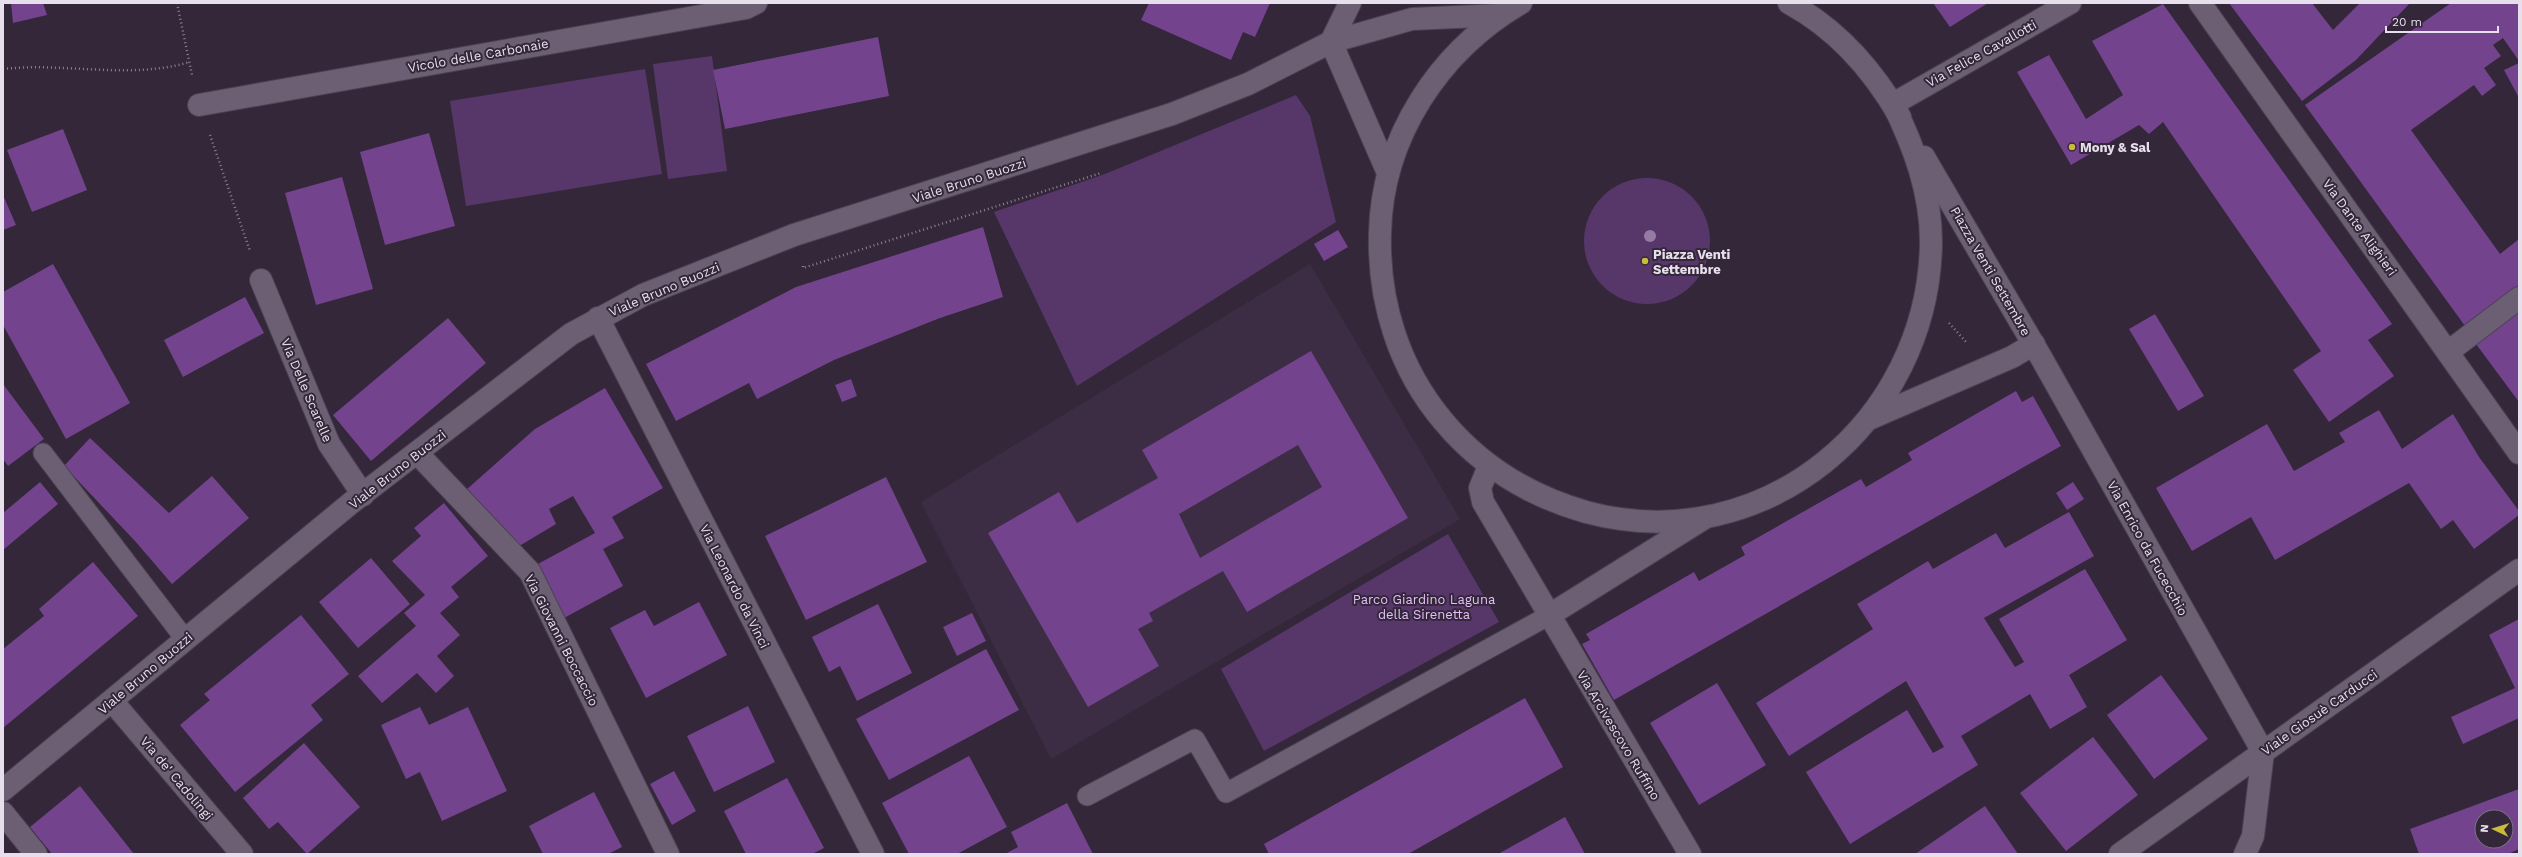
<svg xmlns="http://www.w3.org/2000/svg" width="2522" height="857" font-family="'Work Sans',sans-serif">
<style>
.built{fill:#3c2d45}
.green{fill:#573769}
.building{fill:#74438d;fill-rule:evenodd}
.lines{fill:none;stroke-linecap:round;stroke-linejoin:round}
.service-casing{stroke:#4b4251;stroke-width:21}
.minor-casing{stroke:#4b4251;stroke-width:24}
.tertiary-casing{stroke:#4b4251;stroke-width:24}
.path{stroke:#8d8392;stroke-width:2.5;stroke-dasharray:1 3;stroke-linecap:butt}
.service{stroke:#6c5f74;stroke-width:19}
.minor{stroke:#6c5f74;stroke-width:22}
.tertiary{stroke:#6c5f74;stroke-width:22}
.tree{fill:#957aa4}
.poi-dot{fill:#c9bb3b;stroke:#332739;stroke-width:1.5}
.labels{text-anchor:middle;stroke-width:4;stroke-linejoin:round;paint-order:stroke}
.street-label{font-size:13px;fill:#e7e0ec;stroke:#332739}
.poi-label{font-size:13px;font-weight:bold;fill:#e7e0ec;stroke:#332739;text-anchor:start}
.park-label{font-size:13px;fill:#e5bdfb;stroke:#332739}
</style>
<rect width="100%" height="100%" fill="#332739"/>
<path class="built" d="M1310 264 1460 519 1051 759 921 502Z"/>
<g class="green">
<path d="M712 56 727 171 668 179 653 64Z"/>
<path d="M645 69 662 174 466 206 450 101Z"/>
<path d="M1296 95 1310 116 1336 222 1077 386 994 212 1105 174Z"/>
<circle cx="1647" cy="241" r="63"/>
<path d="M1448 534 1499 622 1264 751 1221 669Z"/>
</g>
<g class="building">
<path d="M11 3H43L47 15 13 23Z"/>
<path d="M1149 3H1270L1255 37 1243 32 1231 60 1141 20Z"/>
<path d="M1933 3H1988L1950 27Z"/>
<path d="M2229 3H2312L2333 30 2360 3H2410L2356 60 2302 101Z"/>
<path d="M2451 3H2519V61L2503 38 2493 45 2501 56 2484 68 2496 85 2482 96 2474 85 2411 130 2500 254 2519 239V285L2465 326 2305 105Z"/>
<path d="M2163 4 2392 324 2368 340 2394 376 2329 422 2293 370 2321 351 2163 122 2149 134 2139 125 2071 165 2017 72 2049 55 2086 119 2123 95 2092 41Z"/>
<path d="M878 37 889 96 725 129 713 70Z"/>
<path d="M2519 63V98L2504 70Z"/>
<path d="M63 129 87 190 32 212 7 150Z"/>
<path d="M429 133 455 226 385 245 360 152Z"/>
<path d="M342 177 373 289 316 305 285 193Z"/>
<path d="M3 195 16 225 3 230Z"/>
<path d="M983 227 1003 297 940 318 834 360 757 399 749 383 676 421 646 364 796 287Z"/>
<path d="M1338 230 1348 247 1324 261 1314 244Z"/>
<path d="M53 264 130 403 66 439 3 325V292Z"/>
<path d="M245 297 264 333 183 377 164 340Z"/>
<path d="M2519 306V402L2473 340Z"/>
<path d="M2155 314 2204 396 2178 411 2129 329Z"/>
<path d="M448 318 486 363 371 461 333 415Z"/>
<path d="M1311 351 1408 518 1247 612 1223 571 1149 613 1153 621 1138 629 1159 666 1088 707 988 533 1059 492 1077 523 1158 478 1142 450ZM1298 445 1322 487 1200 558 1179 514Z"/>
<path d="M851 379 857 396 842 402 835 385Z"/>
<path d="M3 384 44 439 8 466 3 459Z"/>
<path d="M605 388 663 488 612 517 624 538 603 549 623 586 564 618 536 565 595 533 573 496 549 509 556 524 516 548 466 490 535 429Z"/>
<path d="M2016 391 2022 402 2033 396 2061 446 1614 700 1582 644 1590 640 1586 634 1694 572 1699 581 1745 555 1741 547 1861 479 1866 487 1912 460 1908 453Z"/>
<path d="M2379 410 2402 449 2453 414 2479 457 2519 511V515L2474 549 2453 520 2441 529 2409 483 2275 560 2251 517 2192 551 2156 488 2267 424 2294 471 2345 442 2339 433Z"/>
<path d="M90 438 169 513 212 476 249 518 172 584 135 541 64 466Z"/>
<path d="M886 477 927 562 806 620 765 536Z"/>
<path d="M40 482 58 504 3 550V513Z"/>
<path d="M2073 482 2084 499 2067 510 2056 493Z"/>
<path d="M444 503 488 556 451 587 459 597 440 613 460 635 437 656 454 676 436 693 417 673 382 703 358 676 416 626 404 613 425 595 392 561 421 536 414 528Z"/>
<path d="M2069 512 2094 556 1984 618 2015 667 2024 662 1999 619 2085 569 2127 640 2069 675 2087 707 2050 729 2030 694 1961 736 1978 765 1850 844 1806 772 1907 710 1933 753 1944 747 1906 681 1789 756 1756 703 1873 629 1857 604 1928 561 1933 569 1996 533 2005 548Z"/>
<path d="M371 558 410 604 358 648 319 602Z"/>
<path d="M93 562 138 616 3 728V649L44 616 39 609Z"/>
<path d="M699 602 727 655 646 698 610 628 645 610 654 626Z"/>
<path d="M878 604 912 673 857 701 840 666 829 672 812 637Z"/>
<path d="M972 613 986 641 957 656 943 627Z"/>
<path d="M301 615 349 674 311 705 323 720 235 792 180 725 210 700 204 694Z"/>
<path d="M2519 619V718L2463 744 2451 717 2515 688 2489 635Z"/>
<path d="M986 649 1019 710 889 780 856 719Z"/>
<path d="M2161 675 2208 739 2154 779 2107 715Z"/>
<path d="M1717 683 1766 765 1699 805 1650 723Z"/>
<path d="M1525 698 1563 767 1408 854H1269L1264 844Z"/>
<path d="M748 706 775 762 714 792 687 736Z"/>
<path d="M420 707 429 725 468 707 507 791 442 821 420 772 406 779 381 725Z"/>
<path d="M2093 737 2138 795 2066 851 2020 793Z"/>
<path d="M304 743 360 807 307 854 278 822 269 829 243 798Z"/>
<path d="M969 756 1007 827 957 854H909L882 803Z"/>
<path d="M674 771 696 811 672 825 650 784Z"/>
<path d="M787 778 824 848 812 854H746L724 811Z"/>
<path d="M80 786 134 854H52L30 827Z"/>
<path d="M2519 789V849L2508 854H2419L2410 829ZM2482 817H2506V841H2482Z"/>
<path d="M594 792 622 847 608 854H543L529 826Z"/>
<path d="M1067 803 1093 854H1005L1018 847 1011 832Z"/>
<path d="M1985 806 2018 854H1915Z"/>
<path d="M1565 817 1585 854H1498Z"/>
</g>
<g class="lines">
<defs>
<g id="service">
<path d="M43 453 185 639"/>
<path d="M1087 796 1195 739 1226 793 1548 616"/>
</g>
<g id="minor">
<path d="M1521 3C1439 51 1382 137 1380 233 1378 302 1399 369 1444 422 1481 466 1530 496 1586 512 1764 560 1929 421 1931 242 1931 192 1914 147 1893 104"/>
<path d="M1789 3C1837 29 1873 70 1900 117"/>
<path d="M1331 42 1388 173"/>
<path d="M1331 42 1350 3"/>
<path d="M1893 104 2070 3"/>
<path d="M199 105 746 8 756 3"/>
<path d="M1924 157 2042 359 2263 752"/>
<path d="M261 280 329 444 363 495"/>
<path d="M598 318 873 854"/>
<path d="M2448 352 2519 298"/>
<path d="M1869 419 2012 357 2034 344"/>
<path d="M417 453 530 572 668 854"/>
<path d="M1489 466 1480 488 1483 502 1690 854"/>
<path d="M1548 616 1703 519"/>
<path d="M112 701 242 854"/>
<path d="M3 790 351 503 571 334 643 295 794 235 1172 114 1248 84 1331 42 1412 19 1500 15"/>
<path d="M3 813 36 854"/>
<path d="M2120 854 2519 570"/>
<path d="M2245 854 2253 836 2263 752"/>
</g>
<path id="tertiary" d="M2200 3 2519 453"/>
</defs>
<use href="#service" class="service-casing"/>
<use href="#minor" class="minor-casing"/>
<use href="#tertiary" class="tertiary-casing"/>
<g class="path">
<path d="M177 3 192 75"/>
<path d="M3 69C65 62 129 80 190 62"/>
<path d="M210 135 250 251"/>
<path d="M803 266V268L1101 173"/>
<path d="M1949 323 1967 343"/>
</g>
<use href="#service" class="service"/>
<use href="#minor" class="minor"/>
<use href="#tertiary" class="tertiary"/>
</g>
<circle class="tree" cx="1650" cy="236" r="6"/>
<g class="poi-dot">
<circle cx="2072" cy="147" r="4"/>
<circle cx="1645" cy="261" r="4"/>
</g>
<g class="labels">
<g class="street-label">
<text transform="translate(1981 53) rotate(-29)" y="5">Via Felice Cavallotti</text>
<text transform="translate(478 55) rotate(-10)" y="5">Vicolo delle Carbonaie</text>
<text transform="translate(969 180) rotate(-18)" y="5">Viale Bruno Buozzi</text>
<text transform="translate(2360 227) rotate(54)" y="5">Via Dante Alighieri</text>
<text transform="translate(1991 271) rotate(60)" y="5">Piazza Venti Settembre</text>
<text transform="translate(664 289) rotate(-23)" y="5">Viale Bruno Buozzi</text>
<text transform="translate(307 390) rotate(67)" y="5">Via Delle Scarelle</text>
<text transform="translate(397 469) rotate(-38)" y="5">Viale Bruno Buozzi</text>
<text transform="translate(2148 548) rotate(61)" y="5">Via Enrico da Fucecchio</text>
<text transform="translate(735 586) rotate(63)" y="5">Via Leonardo da Vinci</text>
<text transform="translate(562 640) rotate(63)" y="5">Via Giovanni Boccaccio</text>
<text transform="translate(145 673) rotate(-40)" y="5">Viale Bruno Buozzi</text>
<text transform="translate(2319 712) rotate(-35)" y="5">Viale Giosuè Carducci</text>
<text transform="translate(1619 735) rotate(59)" y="5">Via Arcivescovo Ruffino</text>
<text transform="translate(177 778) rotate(50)" y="5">Via de' Cadolingi</text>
</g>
<g class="poi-label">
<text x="2080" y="152">Mony &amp; Sal</text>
<text x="1653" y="259">Piazza Venti<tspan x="1653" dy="15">Settembre</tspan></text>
</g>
<g class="park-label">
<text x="1424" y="604">Parco Giardino Laguna<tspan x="1424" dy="15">della Sirenetta</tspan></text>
</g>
</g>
<rect width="2522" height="857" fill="none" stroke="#e7e0ec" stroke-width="8"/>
<g transform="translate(2494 829) rotate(274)"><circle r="19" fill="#332739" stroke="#7b7181"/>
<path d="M0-3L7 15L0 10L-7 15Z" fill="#c9bb3b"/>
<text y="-6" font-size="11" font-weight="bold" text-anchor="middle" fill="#e7e0ec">N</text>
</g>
<path d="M2386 26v6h112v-6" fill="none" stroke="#e7e0ec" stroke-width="2"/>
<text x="2392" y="26" font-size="12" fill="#e7e0ec" stroke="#332739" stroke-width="3" paint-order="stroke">20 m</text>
</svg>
